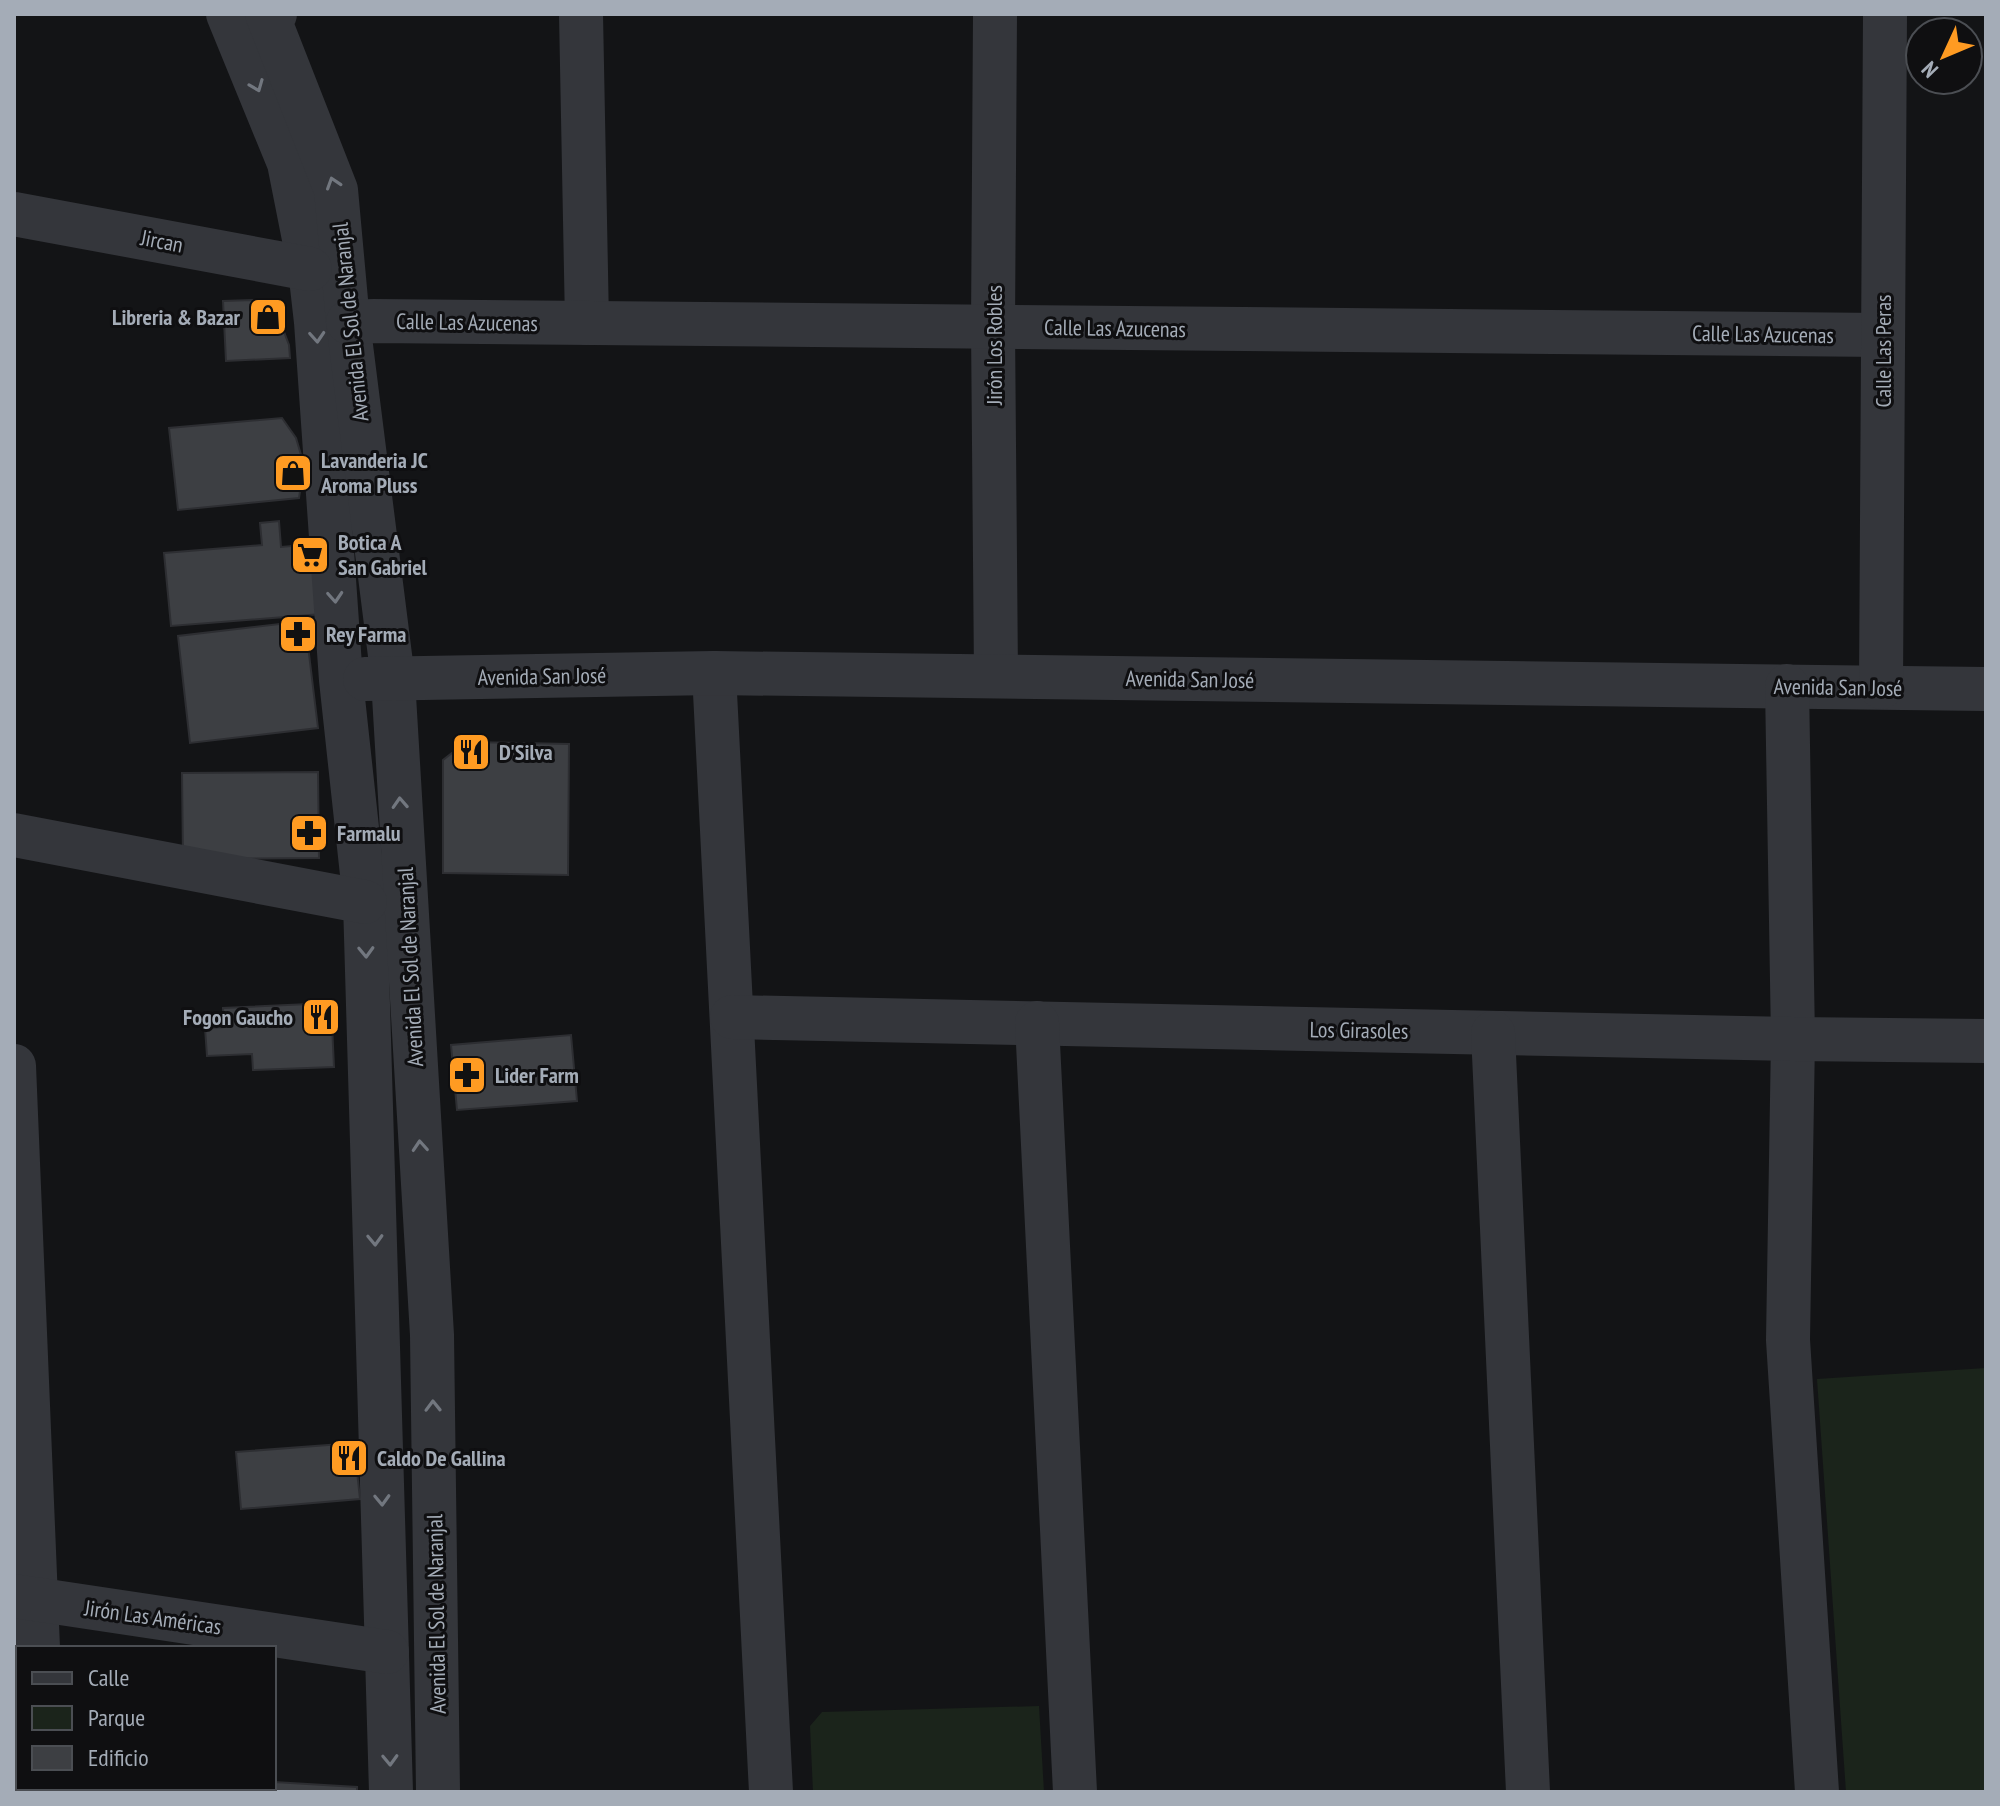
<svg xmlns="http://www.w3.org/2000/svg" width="2000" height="1806" font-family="'PT Sans Narrow',sans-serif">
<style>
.green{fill:#1b241b}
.building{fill:#3d3f43;stroke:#2d2e32;stroke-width:2}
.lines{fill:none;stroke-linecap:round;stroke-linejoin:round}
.minor{stroke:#34363b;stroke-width:44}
.oneway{stroke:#72777f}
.labels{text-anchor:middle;stroke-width:6;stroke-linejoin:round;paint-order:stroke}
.street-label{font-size:22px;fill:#a4acb7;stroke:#0f0f11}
.poi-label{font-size:22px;font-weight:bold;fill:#a4acb7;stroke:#0f0f11;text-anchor:start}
</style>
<rect width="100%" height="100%" fill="#131416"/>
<g class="green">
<path d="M1986 1368V1792H1846L1817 1379Z"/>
<path d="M1039 1706 1044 1792H813L810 1726 822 1712Z"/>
</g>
<g class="building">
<path d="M253 300 276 311 289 345 290 358 226 361 223 301Z"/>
<path d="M282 418 296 438 304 465 299 498 178 510 169 428Z"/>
<path d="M279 521 281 547 315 544 322 614 171 626 164 553 262 545 260 523Z"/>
<path d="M305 621 318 728 190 743 178 636Z"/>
<path d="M466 742 569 744 568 875 443 873V760Z"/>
<path d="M318 772 319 858 183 859 182 773Z"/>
<path d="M331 1003 334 1067 253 1070 252 1054 207 1056 205 1028 224 1027 223 1008Z"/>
<path d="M571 1035 577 1101 457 1110 451 1045Z"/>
<path d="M354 1443 360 1499 241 1509 236 1452Z"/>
<path d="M274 1782 357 1787V1792H242V1788H274Z"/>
</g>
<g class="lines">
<g class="minor">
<path d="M228 14 289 163 310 269 316 322 341 680 365 902 391 1792"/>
<path d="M275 14H267L336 190 348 322 393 679 432 1335 438 1792"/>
<path d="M581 14 587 323"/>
<path d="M995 14 993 327 996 676"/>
<path d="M14 214 310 269"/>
<path d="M348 322 374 321 1883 335"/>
<path d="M714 673 771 1792"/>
<path d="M365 679 714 673 1986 689"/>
<path d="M1787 686 1793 1039 1788 1340 1817 1792"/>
<path d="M1881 687 1885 14"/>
<path d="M14 835 365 902"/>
<path d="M732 1017 1793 1039 1986 1041"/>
<path d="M1037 1023 1075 1792"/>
<path d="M1493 1033 1528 1792"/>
<path d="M14 1066 38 1648"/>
<path d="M14 1596 387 1652"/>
<path d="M43 1788V1792"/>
</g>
</g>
<defs><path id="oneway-chevron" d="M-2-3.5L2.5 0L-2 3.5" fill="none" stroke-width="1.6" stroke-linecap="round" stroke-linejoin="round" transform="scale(2)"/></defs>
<g class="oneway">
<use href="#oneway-chevron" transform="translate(257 86) rotate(68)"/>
<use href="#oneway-chevron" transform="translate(333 183) rotate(-108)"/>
<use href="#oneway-chevron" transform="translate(317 337) rotate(86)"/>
<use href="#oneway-chevron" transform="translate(335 597) rotate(86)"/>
<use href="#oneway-chevron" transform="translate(400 803) rotate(-93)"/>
<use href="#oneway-chevron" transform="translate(366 952) rotate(88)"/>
<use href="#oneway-chevron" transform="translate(420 1146) rotate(-94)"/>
<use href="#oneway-chevron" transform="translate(375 1240) rotate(88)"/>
<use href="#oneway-chevron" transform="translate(433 1406) rotate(-91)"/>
<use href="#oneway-chevron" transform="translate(382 1500) rotate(88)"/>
<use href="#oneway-chevron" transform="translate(390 1760) rotate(88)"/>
</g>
<defs>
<symbol id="shop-square" viewBox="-11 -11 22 22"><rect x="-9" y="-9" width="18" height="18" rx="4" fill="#ff9b22" stroke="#0f0f11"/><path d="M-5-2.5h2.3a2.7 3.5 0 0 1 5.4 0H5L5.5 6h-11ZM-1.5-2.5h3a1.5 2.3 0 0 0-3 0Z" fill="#111"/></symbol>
<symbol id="supermarket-square" viewBox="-11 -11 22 22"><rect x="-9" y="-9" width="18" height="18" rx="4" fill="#ff9b22" stroke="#0f0f11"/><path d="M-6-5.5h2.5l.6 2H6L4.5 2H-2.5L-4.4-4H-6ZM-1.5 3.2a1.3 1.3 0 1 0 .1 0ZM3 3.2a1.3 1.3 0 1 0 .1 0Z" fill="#111"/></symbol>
<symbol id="pharmacy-square" viewBox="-11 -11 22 22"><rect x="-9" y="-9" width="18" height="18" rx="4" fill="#ff9b22" stroke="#0f0f11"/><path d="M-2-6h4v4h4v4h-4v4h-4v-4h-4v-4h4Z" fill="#111"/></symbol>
<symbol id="restaurant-square" viewBox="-11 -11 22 22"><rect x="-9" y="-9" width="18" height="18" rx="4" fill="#ff9b22" stroke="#0f0f11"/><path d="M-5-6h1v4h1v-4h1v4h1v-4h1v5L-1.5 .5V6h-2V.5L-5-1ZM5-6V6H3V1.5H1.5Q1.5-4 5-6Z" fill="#111"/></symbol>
</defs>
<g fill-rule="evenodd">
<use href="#shop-square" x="246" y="295" width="44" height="44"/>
<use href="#shop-square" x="271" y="451" width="44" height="44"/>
<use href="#supermarket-square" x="288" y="533" width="44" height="44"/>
<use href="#pharmacy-square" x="276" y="612" width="44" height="44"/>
<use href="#restaurant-square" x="449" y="730" width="44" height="44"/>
<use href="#pharmacy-square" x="287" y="811" width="44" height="44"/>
<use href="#restaurant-square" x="299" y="995" width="44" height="44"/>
<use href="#pharmacy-square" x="445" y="1053" width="44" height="44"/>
<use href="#restaurant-square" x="327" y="1436" width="44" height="44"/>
</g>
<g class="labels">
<g class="street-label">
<text transform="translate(162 241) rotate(11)" y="8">Jircan</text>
<text transform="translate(350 322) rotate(-96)" y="8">Avenida El Sol de Naranjal</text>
<text transform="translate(467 322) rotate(1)" y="8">Calle Las Azucenas</text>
<text transform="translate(1115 328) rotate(1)" y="8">Calle Las Azucenas</text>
<text transform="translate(1763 334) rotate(1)" y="8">Calle Las Azucenas</text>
<text transform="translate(994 345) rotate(-90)" y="8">Jirón Los Robles</text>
<text transform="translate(1883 351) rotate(-90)" y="8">Calle Las Peras</text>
<text transform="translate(542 676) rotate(-1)" y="8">Avenida San José</text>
<text transform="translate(1190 679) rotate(1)" y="8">Avenida San José</text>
<text transform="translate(1838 687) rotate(1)" y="8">Avenida San José</text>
<text transform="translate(410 967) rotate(-93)" y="8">Avenida El Sol de Naranjal</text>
<text transform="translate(1359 1030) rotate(1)" y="8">Los Girasoles</text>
<text transform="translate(436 1614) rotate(-91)" y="8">Avenida El Sol de Naranjal</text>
<text transform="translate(153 1617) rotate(8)" y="8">Jirón Las Américas</text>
</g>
<g class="poi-label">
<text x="240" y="325" text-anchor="end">Libreria &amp; Bazar</text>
<text x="321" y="468">Lavanderia JC<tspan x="321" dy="25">Aroma Pluss</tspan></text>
<text x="338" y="550">Botica A<tspan x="338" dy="25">San Gabriel</tspan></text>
<text x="326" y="642">Rey Farma</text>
<text x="499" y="760">D'Silva</text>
<text x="337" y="841">Farmalu</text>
<text x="293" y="1025" text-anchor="end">Fogon Gaucho</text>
<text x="495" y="1083">Lider Farm</text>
<text x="377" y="1466">Caldo De Gallina</text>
</g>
</g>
<rect width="2000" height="1806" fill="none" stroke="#a4acb7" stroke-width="32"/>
<rect x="16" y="1646" width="260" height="144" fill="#0f0f11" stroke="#4b4e53" stroke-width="2"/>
<rect x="32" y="1672" width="40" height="12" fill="#34363b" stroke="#4b4e53" stroke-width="2"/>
<text x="88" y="1686" font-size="24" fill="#a4acb7">Calle</text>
<rect x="32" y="1706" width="40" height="24" fill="#1b241b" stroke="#4b4e53" stroke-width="2"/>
<text x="88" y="1726" font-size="24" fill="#a4acb7">Parque</text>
<rect x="32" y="1746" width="40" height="24" fill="#3d3f43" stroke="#4b4e53" stroke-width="2"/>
<text x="88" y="1766" font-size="24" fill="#a4acb7">Edificio</text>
<g transform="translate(1944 56) rotate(226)"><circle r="38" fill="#0f0f11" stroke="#4b4e53" stroke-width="2"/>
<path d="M0-6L14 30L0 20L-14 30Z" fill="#ff9b22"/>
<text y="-12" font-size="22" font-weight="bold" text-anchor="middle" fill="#a4acb7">N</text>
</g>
</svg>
